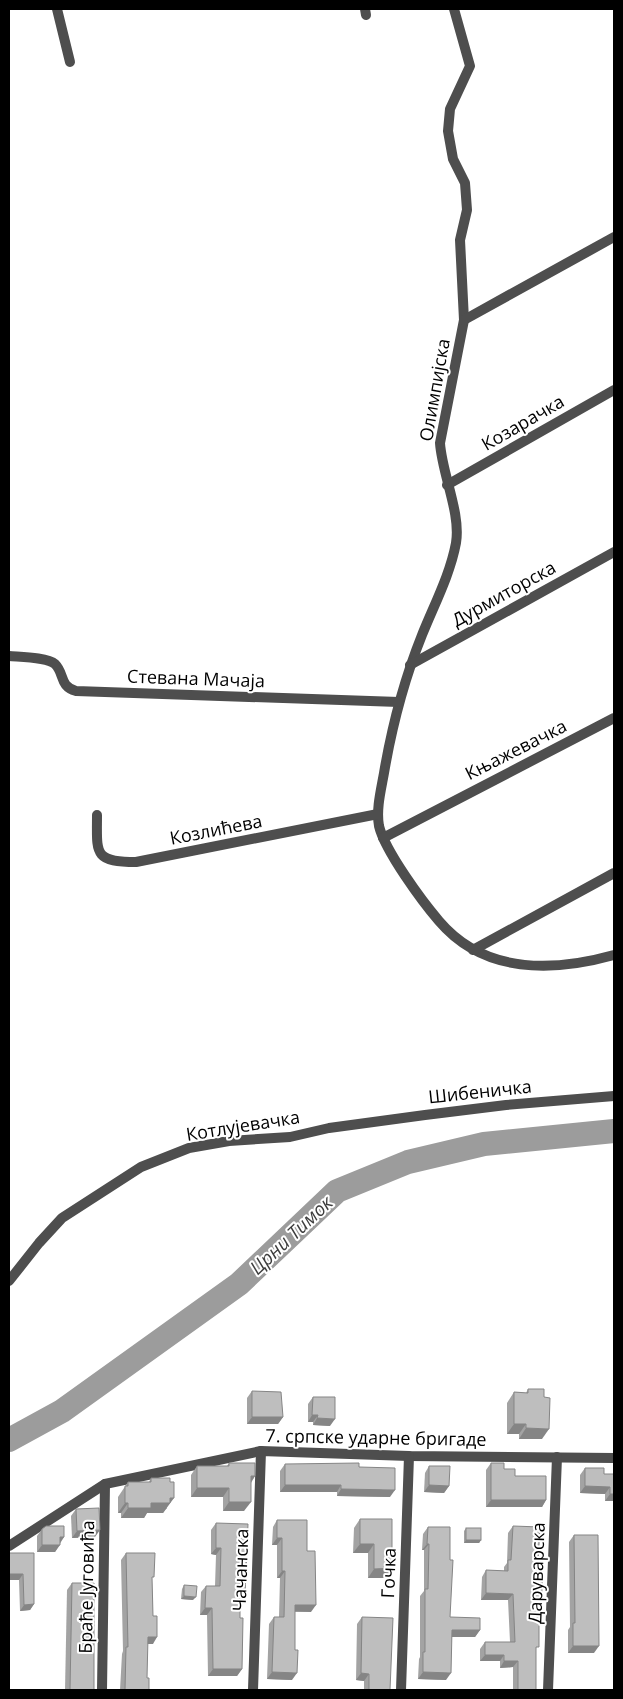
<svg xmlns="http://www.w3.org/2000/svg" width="623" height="1699" font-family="'Open Sans',sans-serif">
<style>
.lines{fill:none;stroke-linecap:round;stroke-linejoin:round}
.river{stroke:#9c9c9c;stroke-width:24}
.street{stroke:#4e4e4e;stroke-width:10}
.wall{fill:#a3a3a3}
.shaded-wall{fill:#858585}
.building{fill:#bebebe;stroke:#858585}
.labels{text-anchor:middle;stroke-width:4;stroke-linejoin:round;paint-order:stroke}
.street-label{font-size:18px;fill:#000;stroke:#fff}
.water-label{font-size:19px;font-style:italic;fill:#3d3d3d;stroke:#fff}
</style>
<rect width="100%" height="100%" fill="#fff"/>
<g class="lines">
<path class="river" d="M9 1440 62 1411 239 1284 337 1191 408 1162 484 1144 614 1131"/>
<g class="street">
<path d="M57 9 70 62"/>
<path d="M365 9 366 15"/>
<path d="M454 9 470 66 450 109 448 131 453 159 465 183 467 210 460 240 464 320 440 443C442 474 461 513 456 543 450 575 434 605 422 635 404 680 392 726 384 773 381 790 376 809 379 826 385 851 422 901 439 921 484 974 553 972 614 955"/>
<path d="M464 320 614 237"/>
<path d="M447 485 614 390"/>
<path d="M9 656C20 657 47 657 55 664 65 674 59 686 76 691L399 702"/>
<path d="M410 665 614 552"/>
<path d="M97 815C97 853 93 862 136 862L378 814"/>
<path d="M383 838 614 718"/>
<path d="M473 950 614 873"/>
<path d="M9 1281 39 1243 62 1218 141 1167 189 1148 229 1141 290 1137 329 1128 425 1115 506 1105 614 1096"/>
<path d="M9 1546 105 1484 261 1451 409 1456 614 1458"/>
<path d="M102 1690 105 1484"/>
<path d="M253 1690 261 1451"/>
<path d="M401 1690 409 1456"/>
<path d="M548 1690 557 1457"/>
</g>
</g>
<g class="wall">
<path d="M528 1389 542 1439H519V1434H507V1403L514 1392 526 1393Z"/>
<path d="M252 1391 283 1417 278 1424H247V1398Z"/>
<path d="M313 1397 330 1426 313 1425V1422H308V1404Z"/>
<path d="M229 1463 255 1476 251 1483 244 1511H223V1497H191V1475L197 1466H227Z"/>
<path d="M491 1463 504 1469 515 1476 546 1500 542 1507H486V1470Z"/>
<path d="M285 1464 359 1467 390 1497 337 1496V1492H280V1471Z"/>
<path d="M429 1466 449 1486 444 1493 424 1492 425 1473Z"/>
<path d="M585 1468 604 1474H614V1501H605V1494L580 1493V1475Z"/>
<path d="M151 1478 167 1509H166L163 1513H147L144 1518H121V1513H118V1497L128 1482H149Z"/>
<path d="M76 1509 95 1537 72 1538 71 1516Z"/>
<path d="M360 1519 392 1552 395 1568 388 1578H368V1553H353L354 1528Z"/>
<path d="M277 1520 307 1551 311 1612H295L292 1680 267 1679 269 1624 274 1617H279L280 1578H277V1545H272L273 1527Z"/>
<path d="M216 1523 240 1602V1618L242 1669 237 1676H208L207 1615H200L201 1592 206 1586H215L216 1555 211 1554V1530Z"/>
<path d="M513 1526 538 1561 541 1615 539 1619 536 1650V1690H513V1667L500 1668V1661H480V1649L485 1642H510L508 1600H481L482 1577 486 1570 504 1571V1567L507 1563 508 1533Z"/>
<path d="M428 1527 450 1560V1617L480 1630 475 1637H452L446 1680 418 1679 419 1659 420 1657V1596L424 1591V1550H422L423 1534Z"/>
<path d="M466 1528 481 1540 479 1543H464V1531Z"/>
<path d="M42 1529 64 1537 55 1552H37V1536Z"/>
<path d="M574 1535 594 1653H568V1630L570 1627 569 1542Z"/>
<path d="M9 1553H34V1604L30 1610 20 1611 19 1580H9Z"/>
<path d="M126 1553 152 1580 153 1644H147V1678L149 1690H120L122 1654 123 1651 121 1560Z"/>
<path d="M72 1583 94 1690H65L67 1590Z"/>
<path d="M184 1585 193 1600 181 1599 182 1589Z"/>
<path d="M362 1617 390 1690H364V1681L356 1680 357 1624Z"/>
</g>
<g class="shaded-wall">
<path d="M312 1415H318L313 1422H308Z"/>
<path d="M252 1417H283L278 1424H247Z"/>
<path d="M317 1418 335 1419 330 1426 313 1425Z"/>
<path d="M514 1424H526L519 1434H507Z"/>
<path d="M526 1428 549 1429 542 1439H519Z"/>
<path d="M251 1476H255L249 1485Z"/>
<path d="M285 1485H341L337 1492H280Z"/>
<path d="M429 1485 449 1486 444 1493 424 1492Z"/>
<path d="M585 1486 610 1487 605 1494 580 1493Z"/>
<path d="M197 1488H229L223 1497H191Z"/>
<path d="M341 1489 395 1490 390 1497 337 1496Z"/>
<path d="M610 1494H614V1501H605Z"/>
<path d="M170 1498H174L163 1513H147L144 1518H121L128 1508Z"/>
<path d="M491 1500H546L542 1507H486Z"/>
<path d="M229 1502H251L244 1511H223Z"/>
<path d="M125 1503H128L121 1513H118Z"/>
<path d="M100 1530 95 1537 72 1538 77 1531Z"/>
<path d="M60 1537H64L59 1544Z"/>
<path d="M277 1538H282L277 1545H272Z"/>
<path d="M466 1540H481L479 1543H464Z"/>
<path d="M360 1544H374L368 1553H353Z"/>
<path d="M427 1544H429L424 1550H422Z"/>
<path d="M42 1545H60L55 1552H37Z"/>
<path d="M216 1548H221L216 1555 211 1554Z"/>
<path d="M395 1568 388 1578H368L374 1569Z"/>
<path d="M282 1571H285L280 1578H277Z"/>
<path d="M9 1574H23L19 1580H9Z"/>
<path d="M486 1593 513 1594 508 1600H481Z"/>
<path d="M240 1595H245L240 1602Z"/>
<path d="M184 1596 196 1597 193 1600 181 1599Z"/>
<path d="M34 1604 30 1610 20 1611 24 1605Z"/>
<path d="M295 1605H316L311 1612 290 1611Z"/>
<path d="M205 1608H212L207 1615H200Z"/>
<path d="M452 1630H480L475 1637H447Z"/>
<path d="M148 1637H157L153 1644H143Z"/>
<path d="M573 1646H599L594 1653H568Z"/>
<path d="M485 1655H504L500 1661H480Z"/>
<path d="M504 1661H518L513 1667 500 1668Z"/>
<path d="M213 1669H242L237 1676H208Z"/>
<path d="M272 1672 297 1673 292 1680 267 1679Z"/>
<path d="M423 1672 451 1673 446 1680 418 1679Z"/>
<path d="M361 1673 369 1674 364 1681 356 1680Z"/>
</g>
<g class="building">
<path d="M528 1389H544V1397L550 1398 549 1429 526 1428V1424H514V1392L528 1393Z"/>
<path d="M252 1391 281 1392 283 1417H252Z"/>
<path d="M313 1397H335V1419L317 1418 318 1415H312Z"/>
<path d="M229 1463H255V1476H251V1502H229V1488H197V1466H229Z"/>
<path d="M359 1463V1467L395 1468V1490L341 1489V1485H285V1464Z"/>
<path d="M491 1463H504V1469H515V1476H546V1500H491Z"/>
<path d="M429 1466H450L449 1486 429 1485Z"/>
<path d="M585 1468H604V1474H614V1494H610V1487L585 1486Z"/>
<path d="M151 1478H170V1482H174V1498H170V1503H151V1508H128V1503H125V1486H128V1482H151Z"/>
<path d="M99 1508 100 1530 77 1531 76 1509Z"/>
<path d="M360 1519H392V1552H395V1568L374 1569V1544H360Z"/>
<path d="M277 1520H307V1551H315L316 1605H295V1650H298L297 1673 272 1672 274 1617H284L285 1571H282V1538H277Z"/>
<path d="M216 1523 248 1524 245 1595H240V1618H243L242 1669H213L212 1608H205L206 1586H220L221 1548H216Z"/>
<path d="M46 1526H64V1537H60V1545H42V1529Z"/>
<path d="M513 1526 540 1527 538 1561H543L541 1615H539V1647H536V1690H518V1661H504V1655H485V1642H515L513 1594 486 1593V1570L508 1571V1560H511Z"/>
<path d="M428 1527H450V1560H453L450 1617 480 1618V1630H452L451 1673 423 1672V1652H425V1589H428L429 1544H427Z"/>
<rect x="466" y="1528" width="15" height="12"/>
<path d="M574 1535H598L599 1646H573V1623H575Z"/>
<path d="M9 1553H34V1604L24 1605 23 1574H9Z"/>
<path d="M126 1553H155L154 1577H152L153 1616H157V1637H148L147 1678H149V1690H125L126 1647H128Z"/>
<path d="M72 1583H94V1690H70Z"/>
<path d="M184 1585 197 1586 196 1597 184 1596Z"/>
<path d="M362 1617 393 1618 390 1690H369V1674L361 1673Z"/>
</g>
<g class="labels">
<g class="street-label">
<text transform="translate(435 390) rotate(-80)" y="6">Олимпијска</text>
<text transform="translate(523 423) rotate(-30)" y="6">Козарачка</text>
<text transform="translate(504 594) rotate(-29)" y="6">Дурмиторска</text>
<text transform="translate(196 679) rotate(2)" y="6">Стевана Мачаја</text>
<text transform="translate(516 750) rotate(-27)" y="6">Књажевачка</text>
<text transform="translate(216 830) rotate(-11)" y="6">Козлићева</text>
<text transform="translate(480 1092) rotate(-6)" y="6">Шибеничка</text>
<text transform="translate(243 1126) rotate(-9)" y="6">Котлујевачка</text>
<text transform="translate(376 1438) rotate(1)" y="6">7. српске ударне бригаде</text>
<text transform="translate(241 1570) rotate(-88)" y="6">Чачанска</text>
<text transform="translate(389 1573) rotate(-88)" y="6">Гочка</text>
<text transform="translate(537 1573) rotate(-88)" y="6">Даруварска</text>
<text transform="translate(87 1587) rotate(-89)" y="6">Браће Југовића</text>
</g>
<g class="water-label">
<text transform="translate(291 1235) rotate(-43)" y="7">Црни Тимок</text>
</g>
</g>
<rect width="623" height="1699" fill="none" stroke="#000000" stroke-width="20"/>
</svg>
